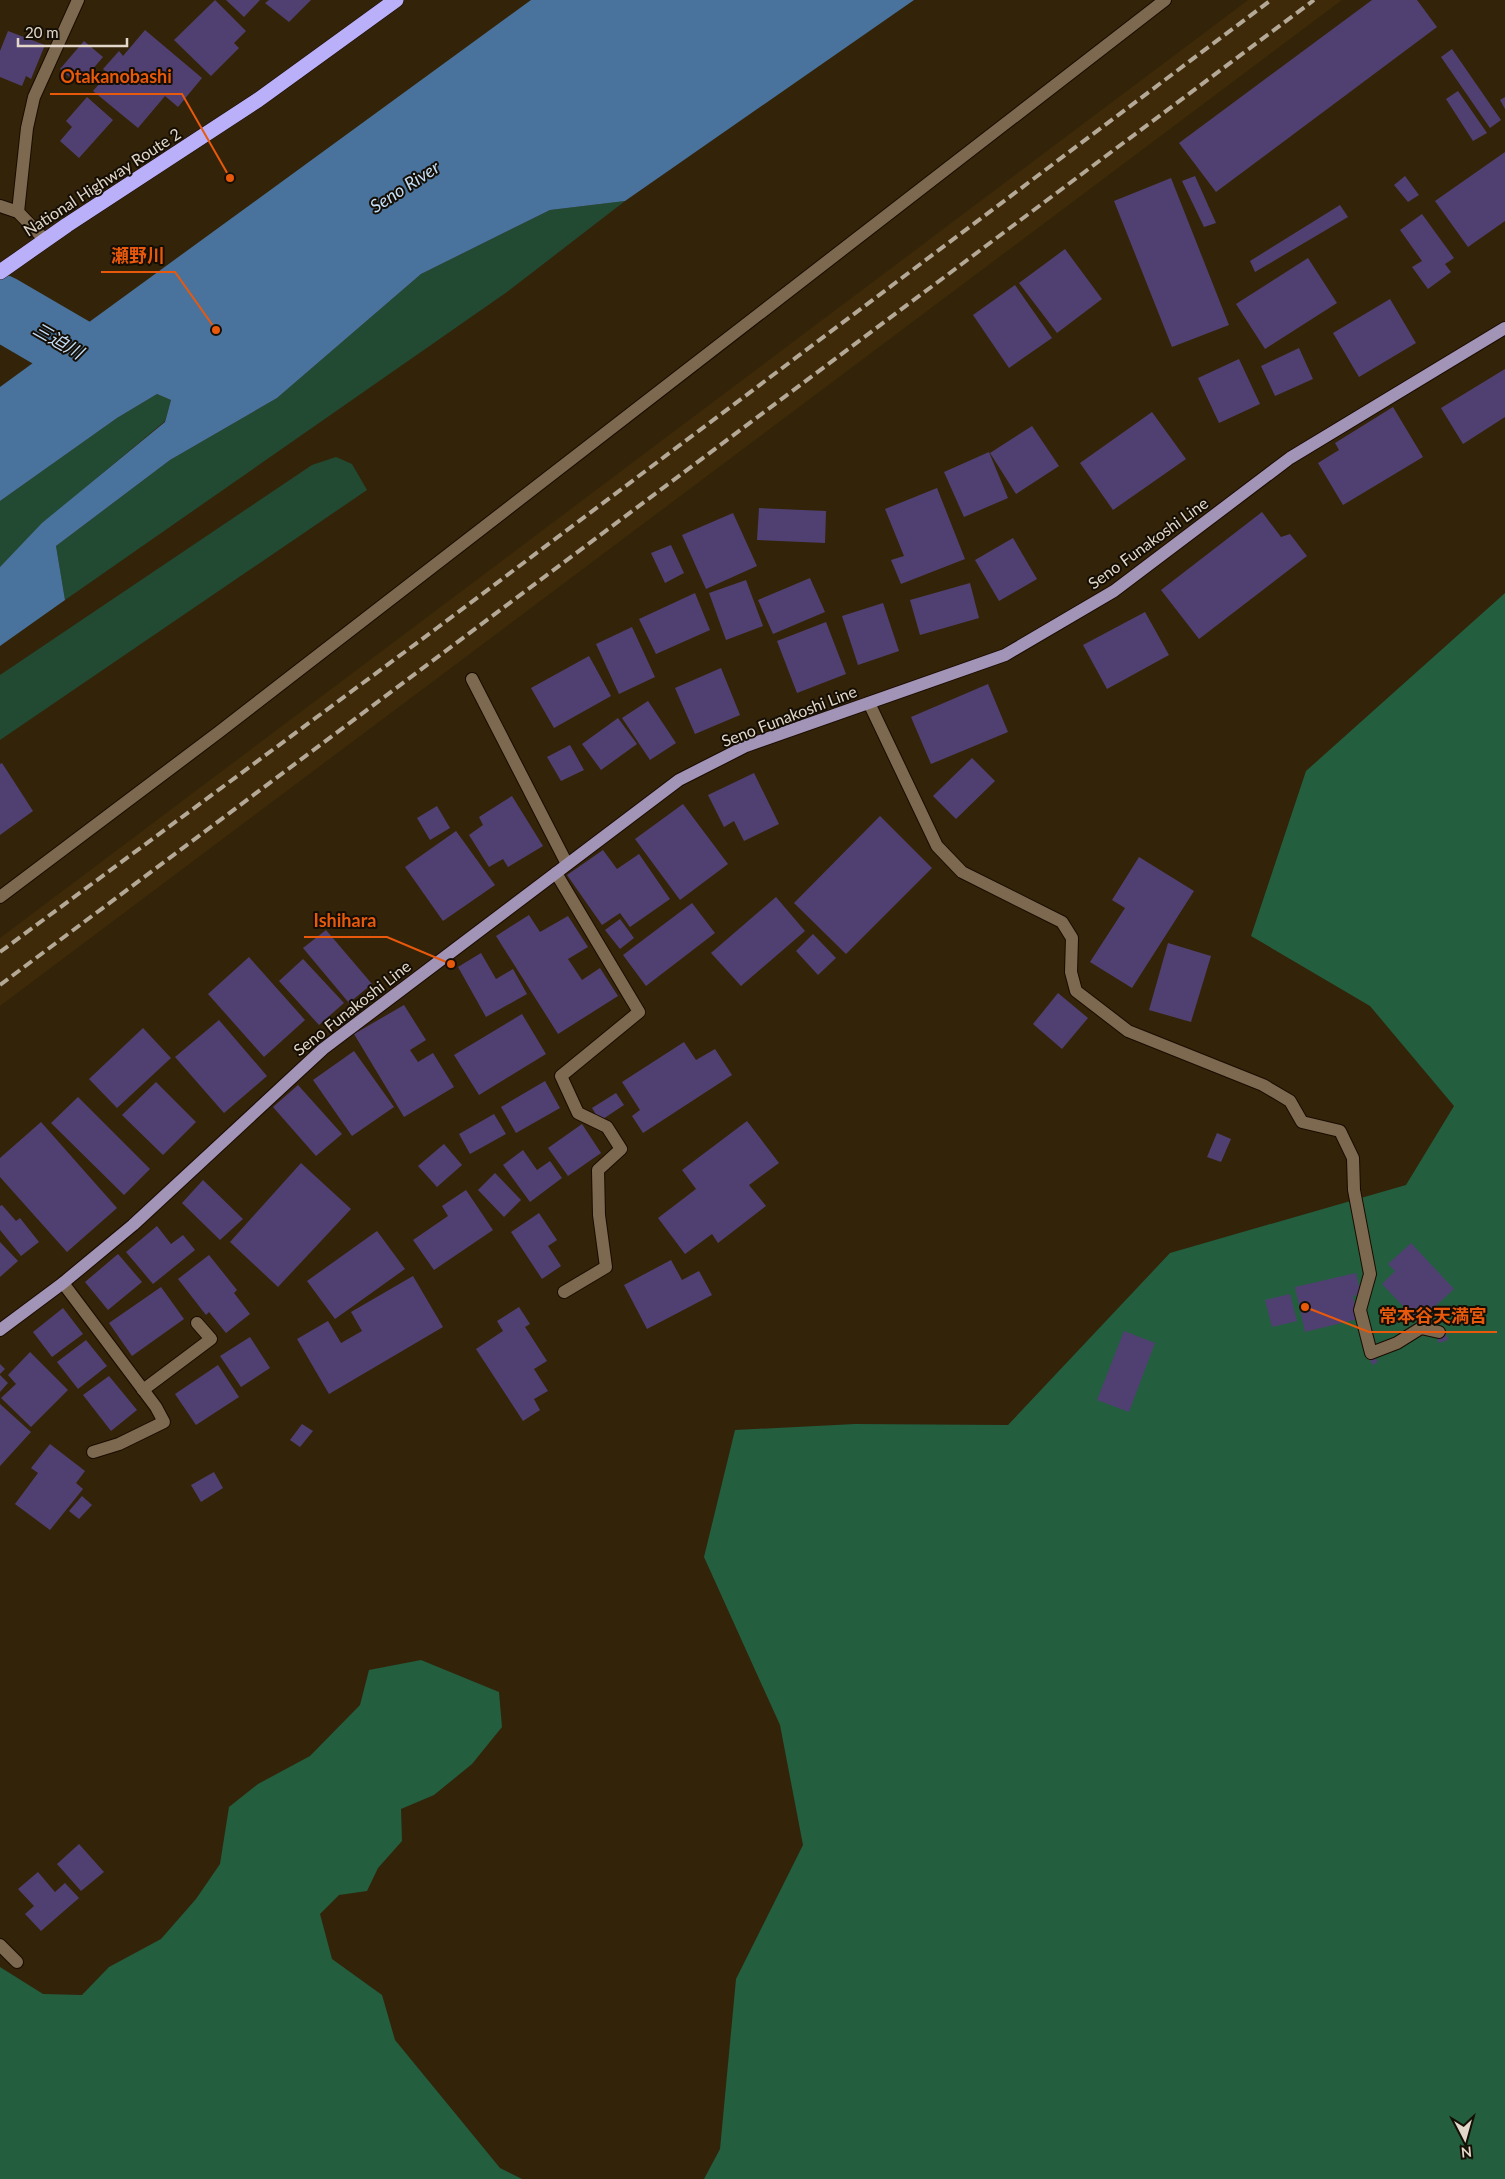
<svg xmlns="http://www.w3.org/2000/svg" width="1505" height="2179" font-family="Lato,'Noto Sans JP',sans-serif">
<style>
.built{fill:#3e2a08}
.green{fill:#224a33}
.forest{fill:#235e3f}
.water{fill:#49739d}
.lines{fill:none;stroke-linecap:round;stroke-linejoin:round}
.river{stroke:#49739d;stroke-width:65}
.building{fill:#504071}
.minor-casing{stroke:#1a0b00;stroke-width:14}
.major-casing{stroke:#1a0b00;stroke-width:14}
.highway-casing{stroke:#1a0b00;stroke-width:16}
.minor{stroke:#7c694f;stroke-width:12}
.major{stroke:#a194b6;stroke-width:12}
.highway{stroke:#bab0fa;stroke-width:15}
.rail{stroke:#b4a897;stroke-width:4;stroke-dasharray:10 5;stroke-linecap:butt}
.labels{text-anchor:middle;stroke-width:4;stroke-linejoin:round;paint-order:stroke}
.street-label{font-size:16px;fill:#e2d7c9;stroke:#150e04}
.water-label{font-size:18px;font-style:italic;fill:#c4ddf7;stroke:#150e04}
.leader{fill:none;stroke:#e8590c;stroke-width:2}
.callout-dot{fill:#e8590c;stroke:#150e04;stroke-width:2}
.callout-label{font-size:18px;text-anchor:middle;font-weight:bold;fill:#e8590c;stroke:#150e04;stroke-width:4;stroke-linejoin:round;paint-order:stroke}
</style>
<rect width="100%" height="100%" fill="#332309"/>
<path class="built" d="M1248 0H1342L0 1006V938Z"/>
<g class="green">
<path d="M625 201 507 292 65 600 56 546 170 460 277 398 421 274 550 210Z"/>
<path d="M157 394 171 400 165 421 43 523 0 567V501L117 418Z"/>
<path d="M336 457 352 464 367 490 0 740V675L312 465Z"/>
</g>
<g class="forest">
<path d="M1505 593V2179H704L720 2149 736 1979 803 1845 780 1725 704 1557 735 1430 855 1424 1008 1425 1170 1253 1406 1185 1454 1106 1370 1006 1251 936 1306 771Z"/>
<path d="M421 1660 499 1692 502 1727 472 1764 434 1795 401 1809 402 1841 378 1868 367 1891 339 1895 320 1914 332 1959 382 1995 395 2040 500 2168 522 2179H0V1967L43 1994 82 1995 109 1967 161 1939 196 1899 220 1864 229 1807 258 1784 310 1756 360 1705 369 1670Z"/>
</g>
<path class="water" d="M531 0H914L625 201 550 210 421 274 277 398 170 460 56 546 65 600 0 646V567L42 523 165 422 171 400 157 394 117 418 0 501V387Z"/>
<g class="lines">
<path class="river" d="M0 307 115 374"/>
</g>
<g class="building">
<path d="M215 0 246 31 234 43 239 48 211 76 174 40Z"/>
<path d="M226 0H260L244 17Z"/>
<path d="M269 0H311L289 22 265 3Z"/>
<path d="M1372 0H1417L1437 27 1216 192 1179 143Z"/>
<path d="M145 30 202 78 178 107 165 96 138 128 93 91 108 74 103 69 119 51 123 56Z"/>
<path d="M8 31 45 45 31 79 26 76 22 86 0 77V51Z"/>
<path d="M84 41 103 57 79 85 60 69Z"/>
<path d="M1452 49 1501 120 1490 128 1441 57Z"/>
<path d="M1458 91 1487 133 1473 141 1446 99Z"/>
<path d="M87 97 113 120 79 158 60 141 72 127 66 121Z"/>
<path d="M1505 97V109L1500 100Z"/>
<path d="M1505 152V221L1468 247 1435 201Z"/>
<path d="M1195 176 1216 223 1204 227 1182 181Z"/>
<path d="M1405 176 1419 195 1408 202 1394 185Z"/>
<path d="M1171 178 1229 325 1172 347 1114 201Z"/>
<path d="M1340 205 1348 217 1255 272 1250 261Z"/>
<path d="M1422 214 1454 258 1445 264 1451 272 1428 289 1412 267 1422 261 1400 230Z"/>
<path d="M1065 249 1102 299 1057 333 1019 283Z"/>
<path d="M1308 258 1337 303 1265 349 1236 304Z"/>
<path d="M1015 285 1052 338 1009 368 973 315Z"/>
<path d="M1390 299 1416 343 1359 377 1333 333Z"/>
<path d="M1299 348 1313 379 1275 396 1261 366Z"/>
<path d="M1239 359 1260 404 1219 423 1198 378Z"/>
<path d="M1505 369V417L1463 444 1441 408Z"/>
<path d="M1393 407 1423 457 1343 505 1318 463 1339 450 1335 443Z"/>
<path d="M1152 412 1186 459 1113 510 1080 463Z"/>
<path d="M1032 426 1059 466 1016 494 990 453Z"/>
<path d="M989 452 1008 498 964 517 944 472Z"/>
<path d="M937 488 965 559 901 584 891 560 904 556 885 509Z"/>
<path d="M759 508 826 511 825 543 757 540Z"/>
<path d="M1262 512 1281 537 1290 534 1307 556 1199 639 1161 590Z"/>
<path d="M733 513 757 566 706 589 682 535Z"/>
<path d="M1013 538 1037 579 999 601 975 560Z"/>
<path d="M671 545 684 573 665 583 651 553Z"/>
<path d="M810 578 825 612 773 634 758 600Z"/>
<path d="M746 580 763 626 726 640 709 593Z"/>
<path d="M970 583 979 618 920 635 910 600Z"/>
<path d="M695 593 710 630 656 654 639 619Z"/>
<path d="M883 603 899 651 858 665 842 616Z"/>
<path d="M1145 612 1169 655 1107 689 1083 645Z"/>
<path d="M826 622 846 674 797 693 777 641Z"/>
<path d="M632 627 655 677 619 694 596 644Z"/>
<path d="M589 656 611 696 554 728 531 688Z"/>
<path d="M721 668 740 715 695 734 675 688Z"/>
<path d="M988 684 1008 732 931 764 911 717Z"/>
<path d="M648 701 676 743 650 760 622 718Z"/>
<path d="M618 718 637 744 601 770 582 744Z"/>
<path d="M570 745 584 770 561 781 547 757Z"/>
<path d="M972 758 995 781 956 819 933 796Z"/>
<path d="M2 763 33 811 0 835V764Z"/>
<path d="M754 773 779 824 744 841 734 821 724 827 708 795Z"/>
<path d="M512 796 543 846 508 867 503 859 489 867 469 835 483 825 479 817Z"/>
<path d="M683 804 728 864 680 900 635 839Z"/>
<path d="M437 806 450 828 430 840 417 818Z"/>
<path d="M880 816 932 868 846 954 794 903Z"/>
<path d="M456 831 495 885 443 921 405 867Z"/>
<path d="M603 850 617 869 639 854 670 899 630 927 620 913 602 925 567 875Z"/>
<path d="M1139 857 1194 891 1132 988 1090 962 1125 908 1112 900Z"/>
<path d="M776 897 805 931 741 986 711 953Z"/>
<path d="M692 903 715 933 646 986 623 955Z"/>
<path d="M529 915 540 932 568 916 588 947 568 959 582 980 600 968 618 996 558 1034 496 936Z"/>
<path d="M620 919 634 938 620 949 605 930Z"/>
<path d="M326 930 372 984 349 1003 303 948Z"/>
<path d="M813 934 836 958 818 975 796 951Z"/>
<path d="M1168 943 1211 956 1191 1022 1149 1010Z"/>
<path d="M481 953 496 979 513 969 527 994 486 1017 458 967Z"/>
<path d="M249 957 305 1020 264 1057 208 994Z"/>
<path d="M303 959 344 1003 319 1025 279 981Z"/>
<path d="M1058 993 1088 1018 1062 1049 1033 1024Z"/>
<path d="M404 1005 426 1040 410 1050 418 1062 433 1053 454 1087 404 1117 354 1034Z"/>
<path d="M522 1014 546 1054 479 1095 454 1055Z"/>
<path d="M219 1020 267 1076 224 1113 175 1057Z"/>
<path d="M143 1028 171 1058 117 1108 89 1079Z"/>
<path d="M684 1042 696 1060 715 1049 732 1075 643 1133 632 1116 640 1110 622 1082Z"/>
<path d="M354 1051 394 1107 352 1136 313 1080Z"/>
<path d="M545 1081 560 1108 516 1133 501 1107Z"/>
<path d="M156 1082 196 1122 163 1155 122 1115Z"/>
<path d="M298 1085 342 1134 316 1156 273 1107Z"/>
<path d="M616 1093 624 1105 600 1121 592 1108Z"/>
<path d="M78 1097 150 1169 124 1195 51 1123Z"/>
<path d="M494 1114 506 1134 470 1154 459 1134Z"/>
<path d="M747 1121 779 1163 749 1185 766 1206 718 1243 712 1234 685 1254 658 1218 696 1189 682 1170Z"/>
<path d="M41 1122 117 1208 67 1252 0 1177V1158Z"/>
<path d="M582 1124 601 1153 568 1176 548 1148Z"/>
<path d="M1217 1133 1231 1139 1221 1162 1207 1157Z"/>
<path d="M444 1144 462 1165 437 1187 418 1166Z"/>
<path d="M523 1150 537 1170 550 1161 562 1178 530 1202 503 1165Z"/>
<path d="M301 1163 351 1209 278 1287 230 1242Z"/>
<path d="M495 1173 521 1200 504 1217 478 1190Z"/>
<path d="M203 1180 243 1219 220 1240 182 1203Z"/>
<path d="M466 1190 493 1230 434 1270 413 1240 448 1216 442 1206Z"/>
<path d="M2 1205 16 1221 20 1218 39 1242 21 1256 0 1230V1206Z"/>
<path d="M539 1213 557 1240 548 1246 561 1266 542 1279 511 1232Z"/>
<path d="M157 1226 171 1244 183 1235 195 1250 153 1284 126 1252Z"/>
<path d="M377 1231 405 1269 335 1319 307 1281Z"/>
<path d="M0 1242 18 1261 0 1277Z"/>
<path d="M1411 1243 1454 1289 1418 1322 1382 1284 1395 1271 1388 1264Z"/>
<path d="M118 1254 142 1282 108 1310 85 1282Z"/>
<path d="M209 1255 237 1290 234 1293 250 1314 226 1333 209 1312 206 1315 178 1279Z"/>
<path d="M671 1260 682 1280 699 1271 712 1295 647 1329 624 1285Z"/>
<path d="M1356 1273 1361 1294 1353 1296 1358 1319 1305 1332 1295 1287Z"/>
<path d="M413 1276 443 1327 329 1394 297 1339 328 1321 341 1343 362 1331 351 1312Z"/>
<path d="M161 1287 184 1319 132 1356 109 1323Z"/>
<path d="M1290 1294 1297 1321 1272 1327 1265 1300Z"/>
<path d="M519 1307 530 1324 525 1327 547 1361 534 1369 548 1391 534 1399 540 1410 523 1421 476 1349 503 1331 497 1321Z"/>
<path d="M63 1308 83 1334 52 1357 33 1332Z"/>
<path d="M1124 1331 1155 1343 1129 1412 1097 1400Z"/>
<path d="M1446 1333 1448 1340 1439 1343 1436 1336Z"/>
<path d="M250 1337 270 1368 241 1387 220 1356Z"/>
<path d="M86 1340 107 1366 78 1389 57 1362Z"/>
<path d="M30 1352 68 1390 31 1427 1 1398 16 1384 8 1375Z"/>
<path d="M1375 1357 1378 1362 1373 1365 1370 1360Z"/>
<path d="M0 1364 5 1369 0 1374Z"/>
<path d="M218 1365 239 1397 196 1425 175 1394Z"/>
<path d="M0 1375 8 1383 0 1392Z"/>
<path d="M109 1376 137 1410 111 1431 83 1395Z"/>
<path d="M0 1404 31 1432 0 1466Z"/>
<path d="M302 1424 313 1431 300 1447 290 1440Z"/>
<path d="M50 1444 85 1471 76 1483 83 1489 50 1530 15 1504 38 1473 31 1468Z"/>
<path d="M214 1472 223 1488 201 1502 191 1485Z"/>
<path d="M82 1496 92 1505 79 1519 69 1511Z"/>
<path d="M79 1844 104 1872 81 1891 57 1864Z"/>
<path d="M38 1872 55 1892 65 1883 79 1898 41 1931 25 1914 34 1906 18 1889Z"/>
</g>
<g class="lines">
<defs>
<g id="minor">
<path d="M0 206 18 212 45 240"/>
<path d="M18 212 27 128 34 97 78 0"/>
<path d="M472 679 567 864"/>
<path d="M869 703 937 846 962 872 1062 922 1072 938 1071 972 1076 991 1128 1031 1263 1085 1290 1101 1302 1122 1340 1131 1353 1158 1354 1190 1370 1274 1360 1310 1371 1353 1397 1343 1421 1328 1439 1332"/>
<path d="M556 873 639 1012 561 1076 578 1113 607 1127 621 1149 598 1170 599 1215 606 1267 564 1292"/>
<path d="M0 897 219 732 1165 0"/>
<path d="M63 1283 156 1407 164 1422 119 1444 93 1452"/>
<path d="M143 1390 211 1339 197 1323"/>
<path d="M0 1945 17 1962"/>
</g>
<path id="major" d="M0 1330 63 1283 133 1225 323 1049 679 780 746 746 1005 655 1114 591 1290 458 1505 328"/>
<path id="highway" d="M0 272 67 225 258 100 396 0"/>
</defs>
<use href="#minor" class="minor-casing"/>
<use href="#major" class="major-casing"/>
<use href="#highway" class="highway-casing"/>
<use href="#minor" class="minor"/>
<use href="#major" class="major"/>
<use href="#highway" class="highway"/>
<g class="rail">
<path d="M0 952 437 628 1271 0"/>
<path d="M0 985 1314 0"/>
</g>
</g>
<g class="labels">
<g class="street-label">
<text transform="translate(102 182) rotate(-33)" y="6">National Highway Route 2</text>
<text transform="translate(1148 543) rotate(-36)" y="6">Seno Funakoshi Line</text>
<text transform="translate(789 716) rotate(-21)" y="6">Seno Funakoshi Line</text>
<text transform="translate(352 1008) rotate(-38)" y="6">Seno Funakoshi Line</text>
</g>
<g class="water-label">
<text transform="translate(405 187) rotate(-33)" y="6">Seno River</text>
<text transform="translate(58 341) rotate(30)" y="6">三迫川</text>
</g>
</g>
<path class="leader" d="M230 178L182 94H50M216 330L175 272H101M451 964L387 937H304M1305 1307L1369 1332H1497"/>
<g class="callout-dot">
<circle cx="230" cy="178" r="5"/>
<circle cx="216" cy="330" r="5"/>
<circle cx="451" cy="964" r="5"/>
<circle cx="1305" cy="1307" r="5"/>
</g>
<g class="callout-label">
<text x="116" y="83">Otakanobashi</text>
<text x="138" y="262">瀬野川</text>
<text x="345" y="927">Ishihara</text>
<text x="1433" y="1322">常本谷天満宮</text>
</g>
<g transform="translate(1465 2139) rotate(174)" stroke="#150e04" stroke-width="4" paint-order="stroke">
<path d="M0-4L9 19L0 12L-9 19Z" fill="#e2d7c9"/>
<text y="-8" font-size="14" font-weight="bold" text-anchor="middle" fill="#e2d7c9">N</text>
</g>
<path d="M18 38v8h109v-8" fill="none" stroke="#e2d7c9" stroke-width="2.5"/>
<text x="25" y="38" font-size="15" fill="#e2d7c9" stroke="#150e04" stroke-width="4" paint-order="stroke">20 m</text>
</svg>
